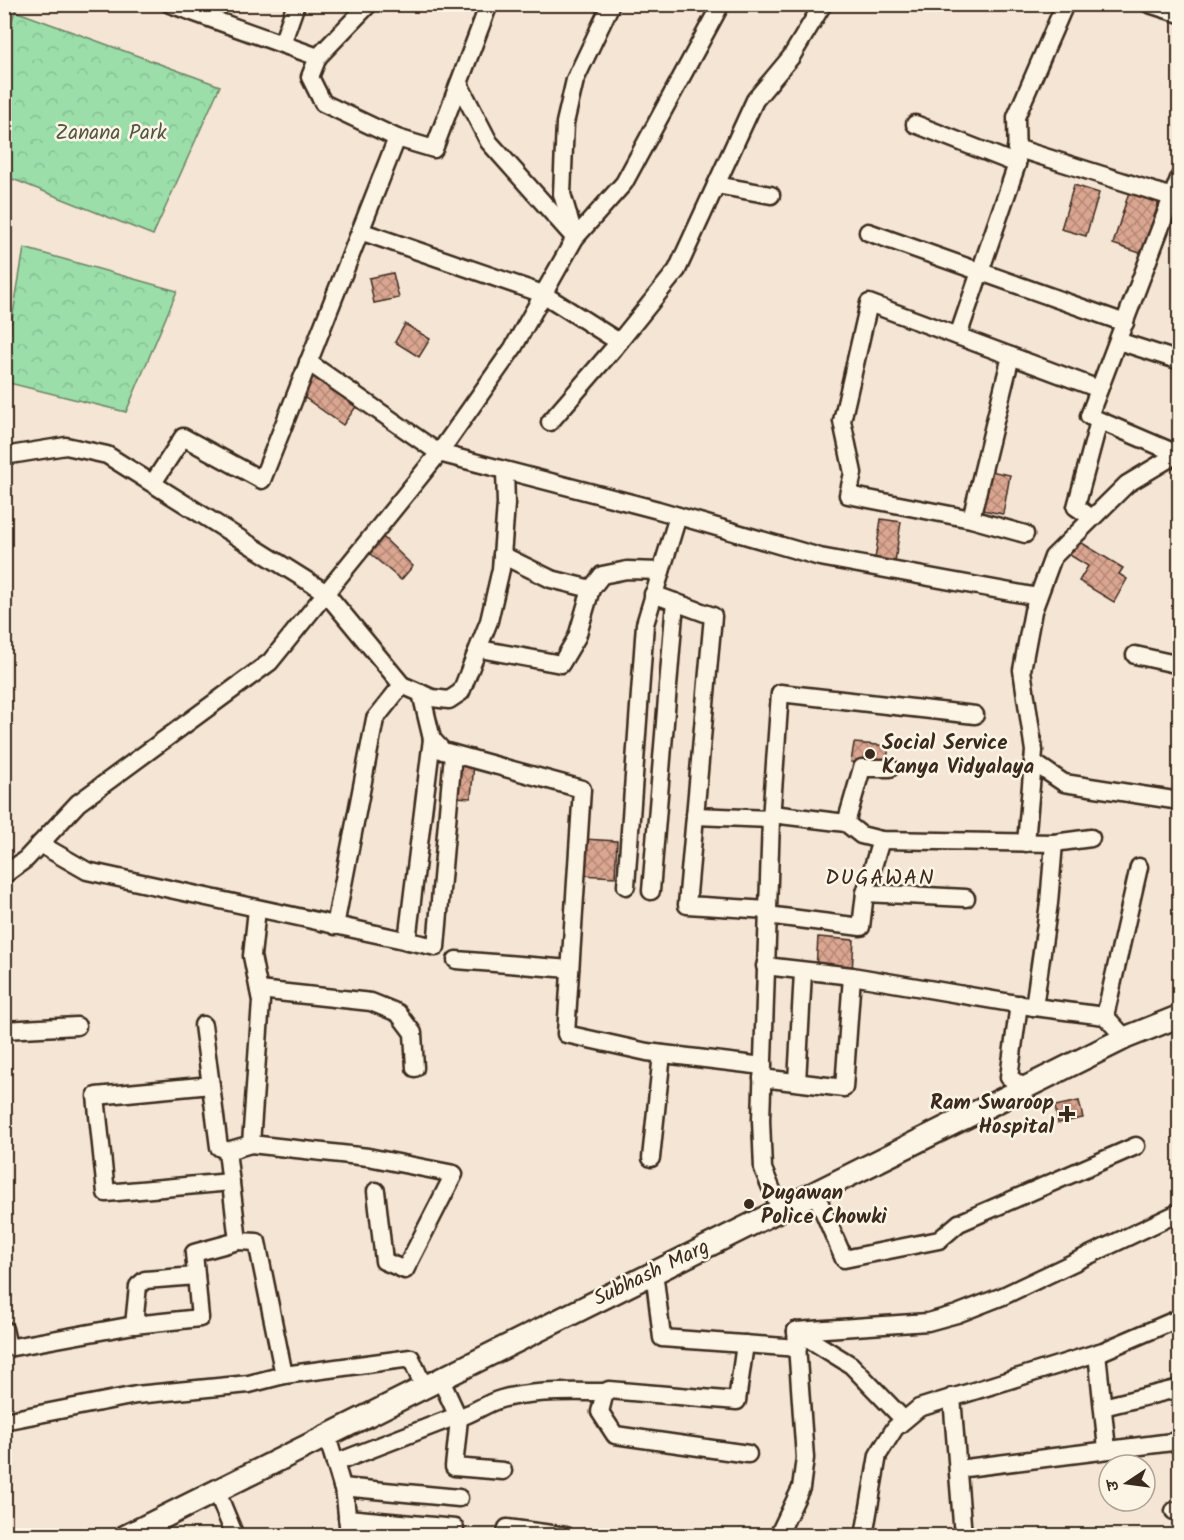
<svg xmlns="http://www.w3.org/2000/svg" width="1184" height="1540" font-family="Kalam,'Playpen Sans Deva',sans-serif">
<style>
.forest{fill:url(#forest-crowns);stroke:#6b8464;stroke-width:1.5}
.building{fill:url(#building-cross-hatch);stroke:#3b2a1e;stroke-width:1.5}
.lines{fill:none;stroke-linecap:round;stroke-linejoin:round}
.minor-casing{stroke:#3b2a1e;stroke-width:21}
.major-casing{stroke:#3b2a1e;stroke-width:26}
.minor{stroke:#fcf5e5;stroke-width:16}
.major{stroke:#fcf5e5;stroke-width:21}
.poi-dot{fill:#3b2a1e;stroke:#fcf5e5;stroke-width:2}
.labels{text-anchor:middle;stroke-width:5;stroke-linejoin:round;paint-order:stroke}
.park-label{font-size:21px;fill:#535741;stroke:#fcf5e5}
.poi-label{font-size:21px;font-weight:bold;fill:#3b2a1e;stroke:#fcf5e5;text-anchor:start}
.street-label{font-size:21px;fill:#3b2a1e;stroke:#fcf5e5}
.neighbourhood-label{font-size:22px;letter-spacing:1.5px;fill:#3b2a1e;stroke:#fcf5e5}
</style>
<defs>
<pattern id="forest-crowns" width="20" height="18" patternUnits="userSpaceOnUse" patternTransform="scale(1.5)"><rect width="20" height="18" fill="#9bdeaa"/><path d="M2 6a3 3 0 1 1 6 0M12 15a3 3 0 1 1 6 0" fill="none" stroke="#86bf92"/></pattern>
<pattern id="building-cross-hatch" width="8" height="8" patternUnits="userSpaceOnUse" patternTransform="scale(1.5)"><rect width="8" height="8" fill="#dba691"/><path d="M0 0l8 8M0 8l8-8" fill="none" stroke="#b38776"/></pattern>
</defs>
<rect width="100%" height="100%" fill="#f5e5d4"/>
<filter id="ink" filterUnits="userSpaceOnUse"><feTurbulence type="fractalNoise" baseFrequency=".0167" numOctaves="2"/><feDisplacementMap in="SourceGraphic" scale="12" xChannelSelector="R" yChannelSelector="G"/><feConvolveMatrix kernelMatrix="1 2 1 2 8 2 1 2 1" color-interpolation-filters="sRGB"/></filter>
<g filter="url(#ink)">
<g class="forest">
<path d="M15 11 220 86 153 235 5 176V42Z"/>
<path d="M24 248 177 291 126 412 5 382V362Z"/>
</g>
<g class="building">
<path d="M1074 185 1099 193 1086 236 1061 229Z"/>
<path d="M1129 192 1159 201 1143 254 1113 244Z"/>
<path d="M393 273 399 298 374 303 369 278Z"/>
<path d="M405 324 430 339 419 357 395 342Z"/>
<path d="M315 374 358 404 343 425 301 395Z"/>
<path d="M990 471 1010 475 1003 514 982 510Z"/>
<path d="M881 519 901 522 895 562 875 559Z"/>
<path d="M383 537 413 566 401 580 369 553Z"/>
<path d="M1077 540 1123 568 1119 574 1127 579 1114 602 1079 581 1088 566 1068 554Z"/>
<path d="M854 743 889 746 886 766 851 762Z"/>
<path d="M457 762 474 763 471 798 454 797Z"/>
<path d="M583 839 617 841 615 877 581 875Z"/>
<path d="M818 937 854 940 852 972 816 968Z"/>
<path d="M1079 1101 1083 1118 1058 1123 1055 1106Z"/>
</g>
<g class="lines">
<defs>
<g id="minor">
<path d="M170 4 318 57"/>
<path d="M369 4 318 57 310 77 323 103 397 138 434 149 489 4"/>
<path d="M1149 4 1180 14"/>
<path d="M282 44 296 4"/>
<path d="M459 84 489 142 572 235"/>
<path d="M915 124 1017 164"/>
<path d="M1016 148 1172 197"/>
<path d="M1180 176 1089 416 1180 455"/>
<path d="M716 185 771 195"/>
<path d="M360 231 543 294 619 342"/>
<path d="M868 232 1125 323"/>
<path d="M575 238 562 194 565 123 575 80 611 4"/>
<path d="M958 336 1017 164 1016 117 1065 4"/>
<path d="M1118 341 1180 361"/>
<path d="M1011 356 1099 389"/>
<path d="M308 362 439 453 658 510 820 557 1038 597"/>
<path d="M550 422 615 347 677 270 755 100 791 57 823 4"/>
<path d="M4 456 66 446 107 455 325 592 402 685 432 698 449 700 461 692 489 621 501 569 506 504 505 471"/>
<path d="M153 483 183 437 262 480 397 138"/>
<path d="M1092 518 1076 507 1099 421"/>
<path d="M971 519 1011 356 869 303 842 421 853 473 848 495 971 519 1025 534"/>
<path d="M502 555 551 579 591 589"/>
<path d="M653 594 713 616 687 905 768 910"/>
<path d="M480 649 561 664 577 637 591 589 602 575 627 570 661 571"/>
<path d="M1135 655 1180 665"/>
<path d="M421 693 432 739 443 751 582 789 566 1034 647 1052 763 1066"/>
<path d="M1033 762 1064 783 1180 801"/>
<path d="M772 814 846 823 861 835 881 840 1054 843 1091 838"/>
<path d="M695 816 771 819"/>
<path d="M846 823 862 768H890"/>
<path d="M881 840 865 893 966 898"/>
<path d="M1026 843 1034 751 1022 670 1033 611 1053 557 1127 484 1177 454"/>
<path d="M40 844 87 871 436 947 453 754"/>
<path d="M4 875 26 859 78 803 270 662 439 453 513 348 575 238 624 183 721 4"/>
<path d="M626 886 645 624 678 516"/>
<path d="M651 891 675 602"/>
<path d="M767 915 861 927 865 893"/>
<path d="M335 926 375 719 402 685"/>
<path d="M407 941 432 739"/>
<path d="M456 960 570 969"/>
<path d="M765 966 852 976 1034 1007 1105 1016 1125 1038"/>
<path d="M259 990 371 1002 398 1013 413 1033 415 1068"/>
<path d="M1019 1004 1009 1077 1025 1089"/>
<path d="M1034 1007 1049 903 1054 843"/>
<path d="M1105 1016 1139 867"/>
<path d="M203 1025 219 1147 227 1151"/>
<path d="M4 1030 77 1026"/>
<path d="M762 1078 844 1088 852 976"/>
<path d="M797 1082 803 972"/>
<path d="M211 1085 96 1096 106 1193 231 1182"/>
<path d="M251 1144 261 1001 252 956 257 909"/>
<path d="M651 1158 662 1054"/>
<path d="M815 1192 844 1259 939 1240 959 1223 1136 1146"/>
<path d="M780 1209 763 1169 761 1120 771 819 780 693 975 715"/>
<path d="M654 1271 662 1338 798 1348"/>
<path d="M134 1325 138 1286 145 1280 196 1276"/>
<path d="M4 1329 7 1343 13 1347 134 1325 200 1318 194 1253 238 1241"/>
<path d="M796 1331 928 1322 957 1314 1003 1296 1180 1212"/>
<path d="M796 1331 851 1365 904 1420"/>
<path d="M1097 1353 1107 1449"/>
<path d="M284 1375 257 1242 238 1241 227 1151 251 1144 368 1157 454 1174 405 1270 384 1261 376 1191"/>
<path d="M440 1378 459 1419 454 1467 503 1471"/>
<path d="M605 1392 600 1412 615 1435 748 1454"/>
<path d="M952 1397 963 1536"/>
<path d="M1103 1407 1180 1388"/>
<path d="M4 1421 136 1395 249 1384 284 1375 411 1358 424 1387"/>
<path d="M327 1436 345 1496 348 1525 352 1536"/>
<path d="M335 1463 449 1419C468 1418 483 1404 501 1399 533 1390 571 1392 605 1392L609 1390 737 1401 745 1344"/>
<path d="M958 1469 1180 1441"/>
<path d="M342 1487 459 1498"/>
<path d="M217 1492 235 1536"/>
<path d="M1174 1511 1180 1510"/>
<path d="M347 1518 455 1528"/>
<path d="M506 1536 507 1528 566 1536"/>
<path d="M778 1536 801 1488 805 1458 796 1331"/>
<path d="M864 1536 878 1455 895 1428 919 1408 1103 1351 1180 1318"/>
</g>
<path id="major" d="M126 1536 1125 1038 1180 1016"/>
</defs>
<use href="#minor" class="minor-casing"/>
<use href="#major" class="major-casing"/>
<use href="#minor" class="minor"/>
<use href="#major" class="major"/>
</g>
</g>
<g class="poi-dot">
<circle cx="870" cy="754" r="6"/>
<path d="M1064 1105h6v6h6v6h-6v6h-6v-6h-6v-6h6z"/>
<circle cx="749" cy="1204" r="6"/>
</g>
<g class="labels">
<g class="park-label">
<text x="111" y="139">Zanana Park</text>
</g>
<g class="poi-label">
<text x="882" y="749">Social Service<tspan x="882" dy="24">Kanya Vidyalaya</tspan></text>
<text x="1054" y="1109" text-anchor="end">Ram Swaroop<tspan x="1054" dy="24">Hospital</tspan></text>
<text x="761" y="1199">Dugawan<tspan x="761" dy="24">Police Chowki</tspan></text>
</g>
<g class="street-label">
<text transform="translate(651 1272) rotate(-26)" y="7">Subhash Marg</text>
</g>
<g class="neighbourhood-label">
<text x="880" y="884">DUGAWAN</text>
</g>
</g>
<rect width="1184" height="1540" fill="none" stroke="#fcf5e5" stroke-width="24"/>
<rect x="12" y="12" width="1160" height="1516" fill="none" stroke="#3b2a1e" stroke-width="2" filter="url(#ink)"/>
<g transform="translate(1127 1483) rotate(257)"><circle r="28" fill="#fcf5e5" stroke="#afa495" stroke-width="1.5"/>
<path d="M0-4.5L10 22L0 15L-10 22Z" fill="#3b2a1e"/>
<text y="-9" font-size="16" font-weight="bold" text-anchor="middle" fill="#3b2a1e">उ</text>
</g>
</svg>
